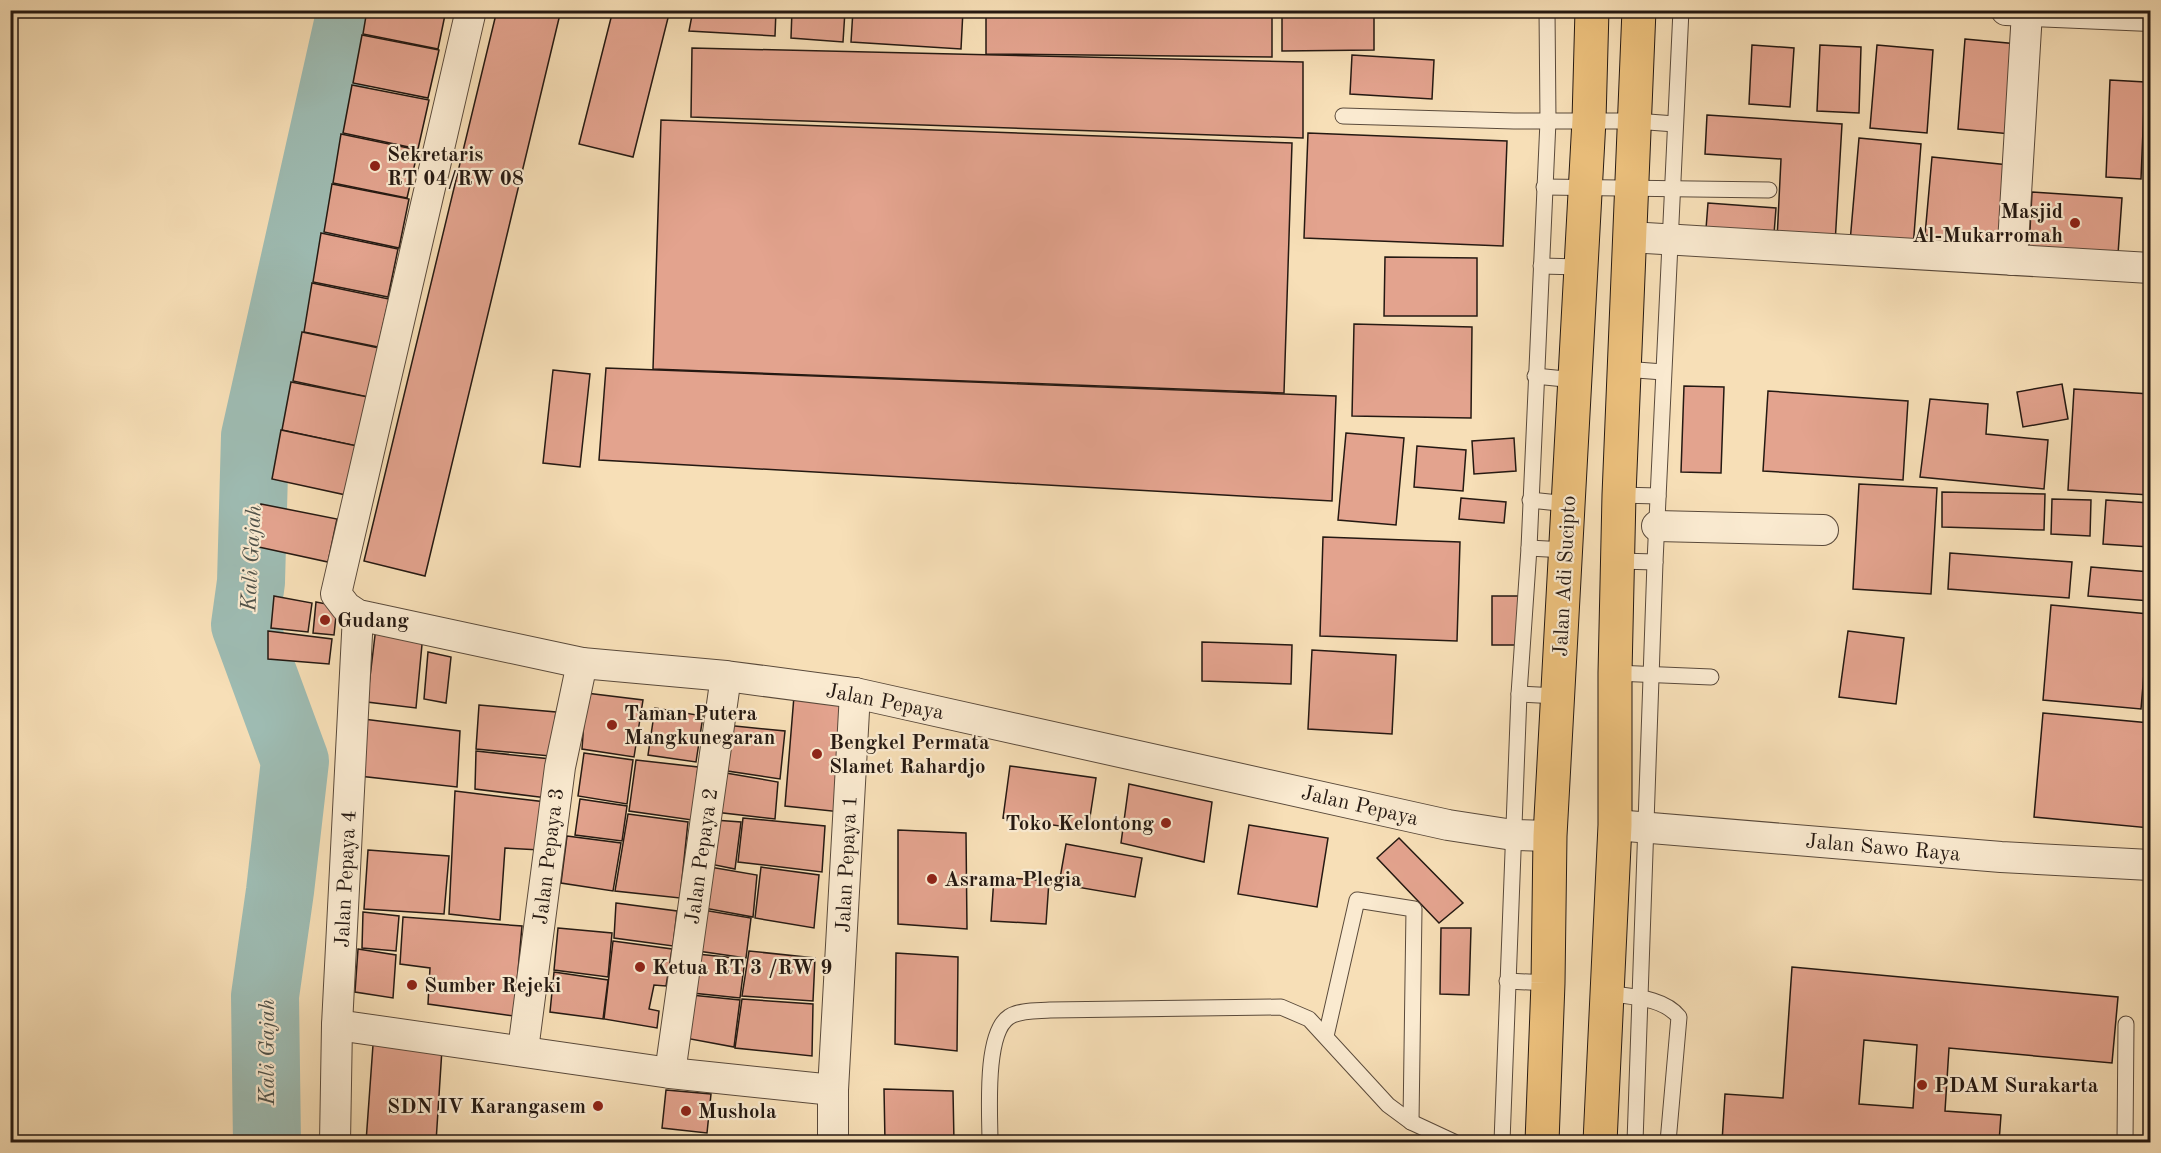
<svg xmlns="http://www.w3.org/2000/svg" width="2161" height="1153" font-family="'Old Standard TT',serif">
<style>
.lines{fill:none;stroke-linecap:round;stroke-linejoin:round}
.river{stroke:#9ebcb3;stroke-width:68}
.building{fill:#e3a38e;stroke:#251912;stroke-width:1.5;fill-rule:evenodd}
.service-casing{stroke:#5a4a3b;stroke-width:17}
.minor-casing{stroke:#5a4a3b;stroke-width:32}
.trunk-casing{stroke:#251912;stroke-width:35}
.service{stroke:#faead0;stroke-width:15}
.minor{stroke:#faead0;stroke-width:30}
.trunk{stroke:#ecc07c;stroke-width:33}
.poi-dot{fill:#8f2418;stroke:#faead0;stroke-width:2}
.labels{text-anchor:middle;stroke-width:4.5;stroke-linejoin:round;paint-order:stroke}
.poi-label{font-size:21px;font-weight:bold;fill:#251912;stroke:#faead0;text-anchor:start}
.street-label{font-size:21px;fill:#251912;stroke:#faead0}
.water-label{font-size:22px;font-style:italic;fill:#4f524a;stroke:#faead0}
</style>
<rect width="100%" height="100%" fill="#f7dfb7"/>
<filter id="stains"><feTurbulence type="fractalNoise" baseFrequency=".00333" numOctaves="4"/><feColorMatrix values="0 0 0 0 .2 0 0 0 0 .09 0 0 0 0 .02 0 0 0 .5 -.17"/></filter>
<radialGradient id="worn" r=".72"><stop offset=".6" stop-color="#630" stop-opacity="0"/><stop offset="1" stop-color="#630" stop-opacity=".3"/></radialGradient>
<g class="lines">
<path class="river" d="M267 1142 265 996 280 891 295 761 245 625 251 582 255 436 351 10"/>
</g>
<g class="building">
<path d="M367 10H446L438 49 363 34Z"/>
<path d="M497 10H561L425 576 364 561Z"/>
<path d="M613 10H670L633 157 579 144Z"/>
<path d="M693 10H776L775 36 689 31Z"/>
<path d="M792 10 845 11 843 42 791 38Z"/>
<path d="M853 10H963L961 49 851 42Z"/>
<path d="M986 10H1272V57L986 54Z"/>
<path d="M1282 10H1374V50L1282 51Z"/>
<path d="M362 35 439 50 428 98 353 83Z"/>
<path d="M1965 39 2018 44 2011 134 1958 129Z"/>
<path d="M1752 45 1794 48 1790 107 1749 104Z"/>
<path d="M1820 45 1861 47 1859 113 1817 111Z"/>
<path d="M1877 45 1933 50 1927 133 1870 128Z"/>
<path d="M692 48 1303 62V138L691 117Z"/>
<path d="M1352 55 1434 60 1432 99 1350 94Z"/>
<path d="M2110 80 2145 82 2141 179 2106 177Z"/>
<path d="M352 85 429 100 418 149 343 133Z"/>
<path d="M1707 115 1842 124 1835 244 1777 240 1781 159 1705 154Z"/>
<path d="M661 120 1292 143 1284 393 653 369Z"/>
<path d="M1308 133 1507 141 1503 246 1304 238Z"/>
<path d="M341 134 418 150 407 198 333 183Z"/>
<path d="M1859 138 1921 144 1913 248 1850 242Z"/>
<path d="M1932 157 2009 165 2001 243 1925 235Z"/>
<path d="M332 184 409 199 399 248 324 232Z"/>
<path d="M2032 192 2122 198 2118 254 2029 248Z"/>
<path d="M1708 203 1776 208 1774 234 1706 229Z"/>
<path d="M321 233 398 249 388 297 313 282Z"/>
<path d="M1385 257 1477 258V316H1384Z"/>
<path d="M312 283 389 299 378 347 304 332Z"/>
<path d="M1354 324 1472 327 1471 418 1352 416Z"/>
<path d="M302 332 379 348 368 397 293 381Z"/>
<path d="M606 368 1336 396 1332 501 599 460Z"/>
<path d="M553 370 590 374 580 467 543 463Z"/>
<path d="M291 382 368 397 357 446 282 430Z"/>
<path d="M2062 384 2068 419 2023 427 2017 392Z"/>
<path d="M1684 386 1724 387 1721 473 1681 472Z"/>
<path d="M2074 389 2150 394V495L2068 490Z"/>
<path d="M1768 391 1908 401 1903 480 1763 471Z"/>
<path d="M1930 399 1988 404 1986 434 2048 440 2044 489 1920 477Z"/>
<path d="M281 430 357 446 346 495 272 479Z"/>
<path d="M1346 433 1404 438 1396 525 1338 520Z"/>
<path d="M1514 438 1516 471 1474 474 1472 441Z"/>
<path d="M1417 446 1466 450 1463 491 1414 487Z"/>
<path d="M1859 484 1937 488 1931 594 1853 589Z"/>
<path d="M1942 492 2045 494 2044 530 1942 527Z"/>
<path d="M1461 498 1506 502 1504 523 1459 519Z"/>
<path d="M2052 499 2091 500 2090 536 2051 534Z"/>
<path d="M2106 500 2150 503V547L2103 544Z"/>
<path d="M261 504 337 519 328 562 254 546Z"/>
<path d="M1323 537 1460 542 1457 641 1320 636Z"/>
<path d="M1950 553 2072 562 2069 598 1948 589Z"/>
<path d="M2091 567 2150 572V601L2088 596Z"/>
<path d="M274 596 312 603 308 632 271 628Z"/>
<rect x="1492" y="596" width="27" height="49"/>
<path d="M316 602 337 606 334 635 313 633Z"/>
<path d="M2051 605 2149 614 2141 709 2043 700Z"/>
<path d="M376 627 423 634 416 708 367 702Z"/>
<path d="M268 631 332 639 329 664 268 659Z"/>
<path d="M1848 631 1904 638 1896 704 1839 697Z"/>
<path d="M1202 642 1292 645 1291 684 1202 681Z"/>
<path d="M1312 650 1396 655 1392 734 1308 729Z"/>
<path d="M428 652 451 657 446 703 424 699Z"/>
<path d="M586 693 643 700 634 757 582 749Z"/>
<path d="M794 696 848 702 841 812 785 806Z"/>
<path d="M479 705 556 712 550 756 476 749Z"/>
<path d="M655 708 703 716 696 762 648 755Z"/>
<path d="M2043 713 2150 723V828L2034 817Z"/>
<path d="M363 719 460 731 457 787 359 776Z"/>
<path d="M725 725 785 731 780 779 721 770Z"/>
<path d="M476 751 551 759 547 798 475 789Z"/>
<path d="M584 753 633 760 627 804 578 796Z"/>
<path d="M636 760 698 767 692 820 629 811Z"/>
<path d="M1010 766 1096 778 1088 830 1003 818Z"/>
<path d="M720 772 778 782 775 819 715 812Z"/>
<path d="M1129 784 1212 802 1204 862 1121 843Z"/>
<path d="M455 791 546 802 540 850 505 848 500 920 449 914Z"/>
<path d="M580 799 627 806 622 841 575 835Z"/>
<path d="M628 814 688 822 680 898 615 891Z"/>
<path d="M743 818 825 826 822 872 738 862Z"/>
<path d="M714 820 741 822 735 869 710 864Z"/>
<path d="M1249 825 1328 838 1317 907 1238 894Z"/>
<path d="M898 830 966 833 967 929 898 924Z"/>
<path d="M567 836 621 843 613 891 561 883Z"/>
<path d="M1399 838 1463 903 1439 923 1377 858Z"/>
<path d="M1066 844 1142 858 1135 897 1059 884Z"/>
<path d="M368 850 449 856 444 914 364 909Z"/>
<path d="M710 867 757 875 753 917 704 908Z"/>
<path d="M761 867 819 875 814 928 755 918Z"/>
<path d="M994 877 1049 881 1046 924 991 921Z"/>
<path d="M616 903 677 911 673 946 614 938Z"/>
<path d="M703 910 751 918 746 958 698 951Z"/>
<path d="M363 912 399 916 396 951 362 948Z"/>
<path d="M403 917 522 926 514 1016 428 1004 430 968 400 964Z"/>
<path d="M558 928 612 933 608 977 554 970Z"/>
<path d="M1441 928H1471L1469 995 1440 994Z"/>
<path d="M613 941 672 949 666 986 654 985 649 1009 659 1011 657 1028 604 1019Z"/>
<path d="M358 949 396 955 393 998 355 992Z"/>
<path d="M749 951 815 958 813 1001 742 996Z"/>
<path d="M896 953 958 957 957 1051 895 1044Z"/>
<path d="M697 954 745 959 740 998 692 993Z"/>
<path d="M1792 967 2118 997 2112 1063 1949 1048 1945 1111 2001 1115 1999 1142H1722L1725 1094 1783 1098ZM1864 1040 1917 1045 1913 1108 1859 1104Z"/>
<path d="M554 972 608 980 603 1019 550 1012Z"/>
<path d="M2148 994H2150V1052H2149Z"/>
<path d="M691 995 740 1000 734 1047 685 1038Z"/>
<path d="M742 999 813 1004 812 1056 735 1048Z"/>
<path d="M373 1045 442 1049 436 1142H366Z"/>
<path d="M884 1089 953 1091 954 1142H885Z"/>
<path d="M666 1090 711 1094 707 1133 662 1128Z"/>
</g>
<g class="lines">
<defs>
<g id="service">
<path d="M1343 116 1514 121H1635L1675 124"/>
<path d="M1544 187 1769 190"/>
<path d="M1541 266 1580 267"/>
<path d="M1624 369 1663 372"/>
<path d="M1535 376 1575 380"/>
<path d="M1619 495 1658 496"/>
<path d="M1530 500 1568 504"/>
<path d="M1529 548 1565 550"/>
<path d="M1619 561 1655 562"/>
<path d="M1615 673 1711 677"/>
<path d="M1519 694 1557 696"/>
<path d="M1507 981 1548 983"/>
<path d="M1607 993C1630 997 1663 997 1679 1017L1668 1142"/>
<path d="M1326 1036 1357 900 1414 909 1411 1122"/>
<path d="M990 1142C990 1115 984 1033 1009 1017 1019 1010 1037 1011 1050 1010L1281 1007 1309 1019 1388 1105 1411 1122 1454 1142"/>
<path d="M1502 1142 1519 694 1529 548 1548 121 1547 10"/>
<path d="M1635 1142 1655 562 1681 10"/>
<path d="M2125 1142 2126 1024"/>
</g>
<g id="minor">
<path d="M471 10 336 594 346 607 358 615 582 663 726 676 855 693 1448 825 1513 835 1550 836"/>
<path d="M2006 10 2150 16"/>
<path d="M1629 237 2150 268"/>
<path d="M2012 260 2027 12"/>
<path d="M1657 526 1823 530"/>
<path d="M1615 825 2001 857 2150 865"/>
<path d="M337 1025 670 1073 833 1090"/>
<path d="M523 1050 560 767 582 663"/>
<path d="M670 1073 726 676"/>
<path d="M335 1142 337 1025 358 615"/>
<path d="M833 1142V1090L855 693"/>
</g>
<g id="trunk">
<path d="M1542 1142 1548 983 1550 836 1589 120 1592 10"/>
<path d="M1600 1142 1615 825V673L1619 495 1639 10"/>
</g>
</defs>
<use href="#service" class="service-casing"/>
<use href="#minor" class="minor-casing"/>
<use href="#trunk" class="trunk-casing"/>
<use href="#service" class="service"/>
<use href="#minor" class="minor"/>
<use href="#trunk" class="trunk"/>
</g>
<g class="poi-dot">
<circle cx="375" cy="166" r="6"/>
<circle cx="2075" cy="223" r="6"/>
<circle cx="325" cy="620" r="6"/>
<circle cx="612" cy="725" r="6"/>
<circle cx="817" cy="754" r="6"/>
<circle cx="1166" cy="823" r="6"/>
<circle cx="932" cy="879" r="6"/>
<circle cx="640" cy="967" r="6"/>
<circle cx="412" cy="985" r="6"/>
<circle cx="1922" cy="1085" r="6"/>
<circle cx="598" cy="1106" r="6"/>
<circle cx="686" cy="1111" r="6"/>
</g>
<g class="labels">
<g class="poi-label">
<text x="387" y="161">Sekretaris<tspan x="387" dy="24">RT 04/RW 08</tspan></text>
<text x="2063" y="218" text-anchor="end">Masjid<tspan x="2063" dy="24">Al-Mukarromah</tspan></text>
<text x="337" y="627">Gudang</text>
<text x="624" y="720">Taman Putera<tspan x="624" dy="24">Mangkunegaran</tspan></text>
<text x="829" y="749">Bengkel Permata<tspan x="829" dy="24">Slamet Rahardjo</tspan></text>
<text x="1154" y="830" text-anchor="end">Toko Kelontong</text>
<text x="944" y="886">Asrama Plegia</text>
<text x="652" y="974">Ketua RT 3 /RW 9</text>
<text x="424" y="992">Sumber Rejeki</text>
<text x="1934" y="1092">PDAM Surakarta</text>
<text x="586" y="1113" text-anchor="end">SDN IV Karangasem</text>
<text x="698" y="1118">Mushola</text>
</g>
<g class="street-label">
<text transform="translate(1564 576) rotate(-87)" y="7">Jalan Adi Sucipto</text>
<text transform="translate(885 701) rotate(11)" y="7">Jalan Pepaya</text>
<text transform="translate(1360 805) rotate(13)" y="7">Jalan Pepaya</text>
<text transform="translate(1883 847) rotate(5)" y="7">Jalan Sawo Raya</text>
<text transform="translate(548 856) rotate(-83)" y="7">Jalan Pepaya 3</text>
<text transform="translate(701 856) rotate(-82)" y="7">Jalan Pepaya 2</text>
<text transform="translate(846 864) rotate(-87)" y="7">Jalan Pepaya 1</text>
<text transform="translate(345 879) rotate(-87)" y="7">Jalan Pepaya 4</text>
</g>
<g class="water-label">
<text transform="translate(250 558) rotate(-87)" y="8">Kali Gajah</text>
<text transform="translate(266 1052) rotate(-90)" y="8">Kali Gajah</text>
</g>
</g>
<rect width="2161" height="1153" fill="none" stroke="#f7dfb7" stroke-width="36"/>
<rect x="12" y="12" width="2137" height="1129" fill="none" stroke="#251912" stroke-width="3"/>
<rect x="18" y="18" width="2125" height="1117" fill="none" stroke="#251912" stroke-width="1.5"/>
<rect width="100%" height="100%" filter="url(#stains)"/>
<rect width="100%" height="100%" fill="url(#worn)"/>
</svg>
